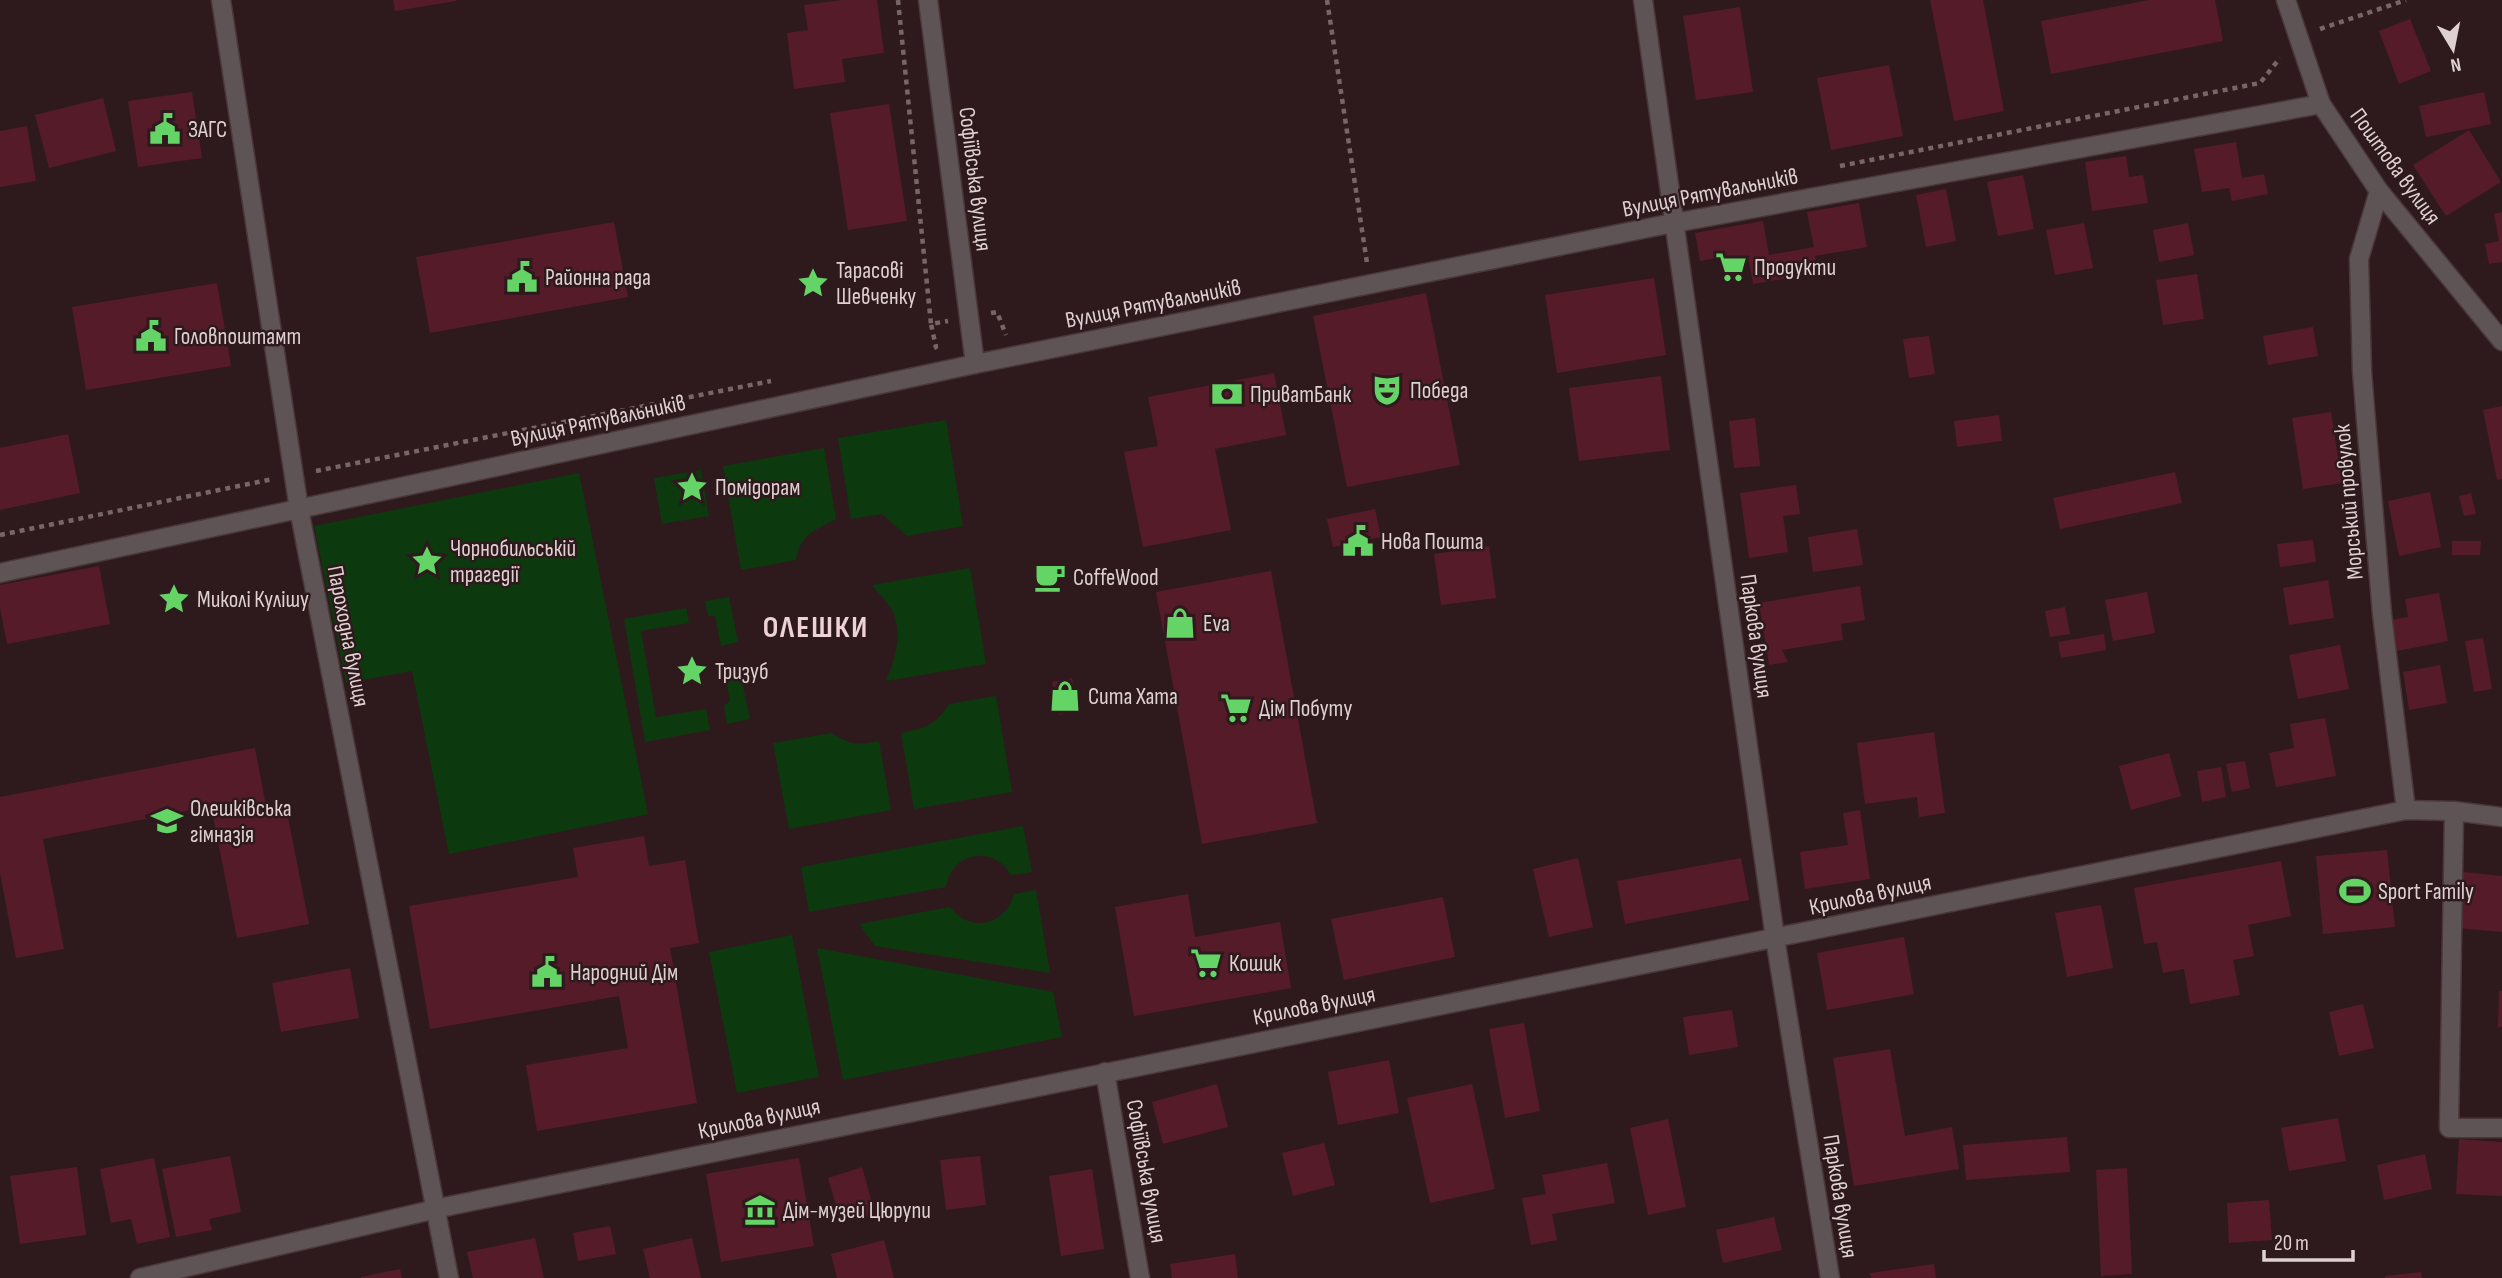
<svg xmlns="http://www.w3.org/2000/svg" width="2502" height="1278" font-family="'Sofia Sans Condensed',sans-serif">
<style>
.green{fill:#0d390f}
.building{fill:#561b28}
.lines{fill:none;stroke-linecap:round;stroke-linejoin:round}
.minor-casing{stroke:#4a373a;stroke-width:21}
.path{stroke:#776668;stroke-width:4.5;stroke-dasharray:5 5;stroke-linecap:butt}
.minor{stroke:#5e5455;stroke-width:18}
.labels{text-anchor:middle;stroke-width:5;stroke-linejoin:round;paint-order:stroke}
.poi-label{font-size:23px;fill:#dfd1d2;stroke:#2e1a1d;text-anchor:start}
.street-label{font-size:23px;fill:#dfd1d2;stroke:#2e1a1d}
.district-label{font-size:30px;font-weight:bold;letter-spacing:2px;fill:#eed2d5;stroke:#2e1a1d}
</style>
<rect width="100%" height="100%" fill="#2e1a1d"/>
<g class="green">
<path d="M946 420 963 526 907 536 882 514 851 519 838 438Z"/>
<path d="M824 448 836 519C814 531 801 533 796 560L741 570 723 466Z"/>
<path d="M701 470 709 516 662 524 654 478Z"/>
<path d="M579 473 648 814 449 854 412 671 346 683 314 526Z"/>
<path d="M970 568 986 664 886 681C895 660 903 635 893 612 888 602 878 593 872 585Z"/>
<path d="M729 597 738 642 721 646 715 616H708L705 601Z"/>
<path d="M686 608 689 623 641 631 656 717 706 709 710 730 645 742 624 619Z"/>
<path d="M741 677 750 719 727 724 724 706 730 701 726 681Z"/>
<path d="M996 696 1012 792 914 809 901 733C925 728 935 726 949 704Z"/>
<path d="M831 733C850 744 856 746 879 741L891 810 789 829 773 743Z"/>
<path d="M1023 826 1032 872 1011 875C994 844 951 852 946 887L809 912 801 867Z"/>
<path d="M1036 890 1050 973 875 946 859 924 950 907C970 934 1006 925 1014 894Z"/>
<path d="M792 935 819 1077 737 1093 709 952Z"/>
<path d="M817 948 1053 992 1062 1037 843 1080Z"/>
</g>
<g class="building">
<path d="M393 0H456V1L395 11Z"/>
<path d="M842 0H877L884 53 842 59 845 82 794 89 787 33 808 30 804 5Z"/>
<path d="M1930 0H1983L2004 111 1954 121Z"/>
<path d="M2149 0H2215L2223 41 2051 74 2041 21Z"/>
<path d="M1740 7 1753 92 1696 100 1683 16Z"/>
<path d="M2410 19 2431 71 2399 84 2379 31Z"/>
<path d="M1889 65 1903 136 1831 150 1817 78Z"/>
<path d="M192 92 202 158 138 167 128 101Z"/>
<path d="M2484 92 2491 124 2426 137 2419 106Z"/>
<path d="M103 98 116 151 49 168 35 115Z"/>
<path d="M889 104 907 221 848 230 830 113Z"/>
<path d="M27 126 36 181 0 187V131Z"/>
<path d="M2469 130 2501 182 2446 216 2413 165Z"/>
<path d="M2236 142 2242 178 2264 174 2268 194 2232 201 2229 188 2202 192 2194 149Z"/>
<path d="M2126 156 2129 177 2143 175 2148 203 2092 211 2085 162Z"/>
<path d="M2023 175 2034 229 1998 236 1987 182Z"/>
<path d="M1946 189 1956 241 1926 247 1916 195Z"/>
<path d="M1859 203 1867 247 1815 256 1818 273 1753 284 1749 262 1731 265 1729 256 1700 261 1695 233 1763 221 1769 255 1814 247 1807 212Z"/>
<path d="M2502 212V262L2489 264 2485 244 2499 241 2494 214Z"/>
<path d="M614 222 628 297 430 333 416 257Z"/>
<path d="M2084 223 2093 268 2055 275 2046 230Z"/>
<path d="M2188 223 2194 255 2159 262 2153 230Z"/>
<path d="M2197 274 2204 319 2163 325 2156 280Z"/>
<path d="M1654 278 1666 355 1557 373 1545 295Z"/>
<path d="M217 283 231 366 86 390 72 307Z"/>
<path d="M1426 293 1460 465 1347 487 1313 316Z"/>
<path d="M2313 327 2318 356 2268 365 2263 336Z"/>
<path d="M1929 336 1935 374 1909 378 1903 339Z"/>
<path d="M1274 373 1286 435 1215 449 1231 530 1143 547 1124 452 1158 446 1148 397Z"/>
<path d="M1661 376 1670 450 1579 461 1569 388Z"/>
<path d="M2502 406V479L2497 480 2483 410Z"/>
<path d="M2331 412 2342 483 2303 489 2292 418Z"/>
<path d="M1999 415 2002 441 1957 447 1954 421Z"/>
<path d="M1755 418 1760 466 1734 468 1729 421Z"/>
<path d="M68 434 80 493 0 510V448Z"/>
<path d="M2175 472 2182 503 2060 529 2053 498Z"/>
<path d="M1796 485 1800 514 1783 516 1788 552 1749 558 1740 493Z"/>
<path d="M2430 492 2441 547 2399 556 2388 501Z"/>
<path d="M2471 493 2476 514 2464 516 2459 496Z"/>
<path d="M1375 509 1381 537 1333 547 1327 519Z"/>
<path d="M1857 529 1863 565 1813 572 1808 537Z"/>
<path d="M2313 540 2316 562 2280 567 2277 544Z"/>
<path d="M2452 541H2481L2480 555H2452Z"/>
<path d="M1489 546 1496 598 1441 605 1434 554Z"/>
<path d="M99 566 110 624 7 644 0 608V585Z"/>
<path d="M1271 571 1317 823 1202 844 1156 592Z"/>
<path d="M2328 580 2334 618 2289 625 2283 588Z"/>
<path d="M1860 586 1865 620 1841 624 1843 640 1782 650 1788 662 1769 665 1759 603Z"/>
<path d="M2147 592 2155 633 2113 641 2105 600Z"/>
<path d="M2439 593 2448 641 2397 651 2391 620 2408 617 2405 599Z"/>
<path d="M2065 607 2070 634 2050 637 2045 611Z"/>
<path d="M2104 634 2106 650 2061 658 2058 642Z"/>
<path d="M2483 638 2492 689 2474 692 2465 641Z"/>
<path d="M2340 645 2349 689 2298 699 2289 655Z"/>
<path d="M2440 665 2447 703 2409 710 2403 672Z"/>
<path d="M1072 678 1079 711 1059 715 1052 682Z"/>
<path d="M2325 718 2336 776 2276 787 2269 753 2294 748 2290 724Z"/>
<path d="M1934 732 1945 813 1919 817 1917 797 1865 804 1857 743Z"/>
<path d="M255 748 266 806 285 802 309 924 237 938 211 806 43 839 64 949 16 958 0 873V797Z"/>
<path d="M2169 753 2181 796 2131 810 2119 766Z"/>
<path d="M2245 761 2250 788 2232 792 2226 764Z"/>
<path d="M2221 767 2226 797 2202 802 2197 771Z"/>
<path d="M1860 810 1870 879 1805 889 1800 852 1848 845 1843 813Z"/>
<path d="M644 836 649 866 685 860 699 943 670 948 697 1103 537 1131 526 1065 628 1048 619 996 430 1029 409 906 578 877 573 848Z"/>
<path d="M2387 850 2395 927 2323 934 2316 856Z"/>
<path d="M1578 858 1593 927 1549 937 1533 869Z"/>
<path d="M1741 858 1749 900 1625 924 1617 881Z"/>
<path d="M2281 861 2291 916 2248 925 2254 956 2233 960 2240 995 2190 1004 2184 969 2163 973 2157 942 2144 944 2134 888Z"/>
<path d="M2463 872 2502 876V932L2458 928Z"/>
<path d="M1188 894 1195 937 1280 922 1291 988 1134 1016 1115 907Z"/>
<path d="M1443 897 1455 957 1344 980 1331 919Z"/>
<path d="M2101 905 2113 968 2067 977 2055 913Z"/>
<path d="M1904 937 1914 994 1827 1010 1817 953Z"/>
<path d="M350 968 359 1018 281 1032 272 983Z"/>
<path d="M2499 991H2502V1027H2498Z"/>
<path d="M2363 1004 2374 1048 2339 1056 2329 1012Z"/>
<path d="M1732 1010 1738 1047 1689 1055 1683 1017Z"/>
<path d="M1524 1023 1540 1111 1505 1118 1489 1029Z"/>
<path d="M1890 1049 1905 1136 1952 1127 1959 1169 1854 1186 1833 1058Z"/>
<path d="M1389 1060 1399 1113 1338 1125 1328 1072Z"/>
<path d="M1217 1084 1228 1127 1163 1144 1152 1102Z"/>
<path d="M1472 1084 1495 1189 1430 1203 1407 1098Z"/>
<path d="M2338 1118 2346 1161 2289 1171 2281 1128Z"/>
<path d="M1668 1119 1686 1207 1648 1215 1630 1128Z"/>
<path d="M2067 1137 2070 1172 1966 1180 1963 1145Z"/>
<path d="M2459 1139 2502 1142V1196L2456 1194Z"/>
<path d="M1324 1143 1335 1185 1293 1196 1282 1153Z"/>
<path d="M2425 1154 2432 1189 2384 1200 2377 1165Z"/>
<path d="M230 1156 241 1212 209 1219 212 1230 176 1237 162 1169Z"/>
<path d="M980 1156 986 1205 946 1210 940 1160Z"/>
<path d="M154 1158 170 1237 137 1244 131 1219 111 1223 100 1169Z"/>
<path d="M799 1158 814 1246 721 1262 706 1174Z"/>
<path d="M1607 1163 1615 1203 1552 1214 1557 1240 1531 1245 1522 1198 1546 1194 1542 1175Z"/>
<path d="M77 1167 86 1235 20 1244 10 1176Z"/>
<path d="M862 1167 875 1213 841 1223 828 1178Z"/>
<path d="M2127 1168 2132 1274 2101 1276 2096 1170Z"/>
<path d="M1092 1169 1104 1249 1061 1256 1049 1176Z"/>
<path d="M2269 1200 2272 1240 2229 1243 2227 1203Z"/>
<path d="M1774 1217 1782 1250 1723 1263 1716 1230Z"/>
<path d="M610 1226 616 1254 578 1261 573 1233Z"/>
<path d="M535 1238 544 1278H473L467 1252Z"/>
<path d="M692 1238 701 1278H650L643 1249Z"/>
<path d="M884 1240 894 1278H837L831 1254Z"/>
<path d="M1235 1254 1238 1278H1172L1170 1264Z"/>
<path d="M1934 1264 1936 1278H1871L1870 1273Z"/>
<path d="M400 1269 402 1278H361V1277Z"/>
<path d="M2421 1272 2422 1278H2385V1276Z"/>
</g>
<g class="lines">
<defs>
<g id="minor">
<path d="M221 0 299 509 449 1278"/>
<path d="M928 0 975 364"/>
<path d="M1643 0 1775 938 1830 1278"/>
<path d="M2286 0 2321 104 2379 191 2502 341"/>
<path d="M2379 191 2359 259 2362 372 2382 614 2406 810"/>
<path d="M0 573 975 364 1658 226 2321 104"/>
<path d="M2454 811 2449 1128H2502"/>
<path d="M1105 1072 1140 1278"/>
<path d="M140 1278 449 1206 2406 810 2454 811 2502 817"/>
</g>
</defs>
<use href="#minor" class="minor-casing"/>
<g class="path">
<path d="M898 0 931 324"/>
<path d="M1327 0 1367 263"/>
<path d="M2320 29 2406 0"/>
<path d="M1840 166 2260 83 2280 58"/>
<path d="M991 313 997 312 1006 335"/>
<path d="M934 348 936 347 931 324 948 321"/>
<path d="M316 471 771 381"/>
<path d="M0 535 273 479"/>
</g>
<use href="#minor" class="minor"/>
</g>
<defs>
<symbol id="civic-bare" viewBox="-9 -9 18 18"><path d="M-.6-6.5H3V-4.5H.6V-3L4-1V1h2V6H-6V1h2V-1L-.6-3ZM-1.2 2.5V6h2.4V2.5Z" fill="#65d467" stroke="#2e1a1d" stroke-width="2.5" paint-order="stroke"/></symbol>
<symbol id="supermarket-bare" viewBox="-9 -9 18 18"><path d="M-6-5.5h2.5l.6 2H6L4.5 2H-2.5L-4.4-4H-6ZM-1.5 3.2a1.3 1.3 0 1 0 .1 0ZM3 3.2a1.3 1.3 0 1 0 .1 0Z" fill="#65d467" stroke="#2e1a1d" stroke-width="2.5" paint-order="stroke"/></symbol>
<symbol id="sight-bare" viewBox="-9 -9 18 18"><path d="M0-6L1.8-2.2L6-1.7L2.9 1.2L3.7 5.4L0 3.3L-3.7 5.4L-2.9 1.2L-6-1.7L-1.8-2.2Z" fill="#65d467" stroke="#2e1a1d" stroke-width="2.5" paint-order="stroke"/></symbol>
<symbol id="theatre-bare" viewBox="-9 -9 18 18"><path d="M-5-5.5Q0-4 5-5.5V0Q5 5 0 6Q-5 5-5 0ZM-3.3-2.5H-1v1.5H-3.3ZM1-2.5H3.3v1.5H1ZM-2.8 1Q0 5.5 2.8 1Z" fill="#65d467" stroke="#2e1a1d" stroke-width="2.5" paint-order="stroke"/></symbol>
<symbol id="bank-bare" viewBox="-9 -9 18 18"><path d="M-6-4H6V4H-6ZM0-2.3a2.3 2.3 0 1 0 0 4.6a2.3 2.3 0 1 0 0-4.6Z" fill="#65d467" stroke="#2e1a1d" stroke-width="2.5" paint-order="stroke"/></symbol>
<symbol id="cafe-bare" viewBox="-9 -9 18 18"><path d="M-5.5-4.5H6V0H3Q3 3.5 0 3.5H-2.5Q-5.5 3.5-5.5 0ZM3-3.2v2h1.7v-2ZM-6 4.5H4V6H-6Z" fill="#65d467" stroke="#2e1a1d" stroke-width="2.5" paint-order="stroke"/></symbol>
<symbol id="shop-bare" viewBox="-9 -9 18 18"><path d="M-5-2.5h2.3a2.7 3.5 0 0 1 5.4 0H5L5.5 6h-11ZM-1.5-2.5h3a1.5 2.3 0 0 0-3 0Z" fill="#65d467" stroke="#2e1a1d" stroke-width="2.5" paint-order="stroke"/></symbol>
<symbol id="school-bare" viewBox="-9 -9 18 18"><path d="M0-5L7-2L0 1L-7-2ZM-4 1L0 2.5L4 1V4Q0 6-4 4Z" fill="#65d467" stroke="#2e1a1d" stroke-width="2.5" paint-order="stroke"/></symbol>
<symbol id="stadium-bare" viewBox="-9 -9 18 18"><path d="M0-5a6.5 5 0 1 0 0 10a6.5 5 0 1 0 0-10ZM-3.5-1.8h7v3.6h-7Z" fill="#65d467" stroke="#2e1a1d" stroke-width="2.5" paint-order="stroke"/></symbol>
<symbol id="museum-bare" viewBox="-9 -9 18 18"><path d="M0-6L6-3V-2H-6V-3ZM-5-1h2V3h-2ZM-1-1h2V3h-2ZM3-1h2V3H3ZM-6 4H6V6H-6Z" fill="#65d467" stroke="#2e1a1d" stroke-width="2.5" paint-order="stroke"/></symbol>
</defs>
<g fill-rule="evenodd">
<use href="#civic-bare" x="143" y="107" width="44" height="44"/>
<use href="#supermarket-bare" x="1709" y="245" width="44" height="44"/>
<use href="#civic-bare" x="500" y="255" width="44" height="44"/>
<use href="#sight-bare" x="791" y="261" width="44" height="44"/>
<use href="#civic-bare" x="129" y="314" width="44" height="44"/>
<use href="#theatre-bare" x="1365" y="368" width="44" height="44"/>
<use href="#bank-bare" x="1205" y="372" width="44" height="44"/>
<use href="#sight-bare" x="670" y="465" width="44" height="44"/>
<use href="#civic-bare" x="1336" y="519" width="44" height="44"/>
<use href="#sight-bare" x="405" y="539" width="44" height="44"/>
<use href="#cafe-bare" x="1028" y="555" width="44" height="44"/>
<use href="#sight-bare" x="152" y="577" width="44" height="44"/>
<use href="#shop-bare" x="1158" y="601" width="44" height="44"/>
<use href="#sight-bare" x="670" y="649" width="44" height="44"/>
<use href="#shop-bare" x="1043" y="674" width="44" height="44"/>
<use href="#supermarket-bare" x="1214" y="686" width="44" height="44"/>
<use href="#school-bare" x="145" y="799" width="44" height="44"/>
<use href="#stadium-bare" x="2333" y="869" width="44" height="44"/>
<use href="#supermarket-bare" x="1184" y="941" width="44" height="44"/>
<use href="#civic-bare" x="525" y="950" width="44" height="44"/>
<use href="#museum-bare" x="738" y="1188" width="44" height="44"/>
</g>
<g class="labels">
<g class="poi-label">
<text x="188" y="137">ЗАГС</text>
<text x="1754" y="275">Продукти</text>
<text x="836" y="278">Тарасові<tspan x="836" dy="26">Шевченку</tspan></text>
<text x="545" y="285">Районна рада</text>
<text x="174" y="344">Головпоштамт</text>
<text x="1410" y="398">Победа</text>
<text x="1250" y="402">ПриватБанк</text>
<text x="715" y="495">Помідорам</text>
<text x="1381" y="549">Нова Пошта</text>
<text x="450" y="556">Чорнобильській<tspan x="450" dy="26">трагедії</tspan></text>
<text x="1073" y="585">CoffeWood</text>
<text x="197" y="607">Миколі Кулішу</text>
<text x="1203" y="631">Eva</text>
<text x="715" y="679">Тризуб</text>
<text x="1088" y="704">Сита Хата</text>
<text x="1259" y="716">Дім Побуту</text>
<text x="190" y="816">Олешківська<tspan x="190" dy="26">гімназія</tspan></text>
<text x="2378" y="899">Sport Family</text>
<text x="1229" y="971">Кошик</text>
<text x="570" y="980">Народний Дім</text>
<text x="783" y="1218">Дім-музей Цюрупи</text>
</g>
<g class="street-label">
<text transform="translate(2396 166) rotate(54)" y="8">Поштова вулиця</text>
<text transform="translate(976 179) rotate(83)" y="8">Софіївська вулиця</text>
<text transform="translate(1710 192) rotate(-11)" y="8">Вулиця Рятувальників</text>
<text transform="translate(1153 303) rotate(-11)" y="8">Вулиця Рятувальників</text>
<text transform="translate(598 420) rotate(-12)" y="8">Вулиця Рятувальників</text>
<text transform="translate(2348 502) rotate(-95)" y="8">Морський провулок</text>
<text transform="translate(349 636) rotate(79)" y="8">Пароходна вулиця</text>
<text transform="translate(1757 636) rotate(82)" y="8">Паркова вулиця</text>
<text transform="translate(1870 894) rotate(-12)" y="8">Крилова вулиця</text>
<text transform="translate(1314 1005) rotate(-11)" y="8">Крилова вулиця</text>
<text transform="translate(759 1118) rotate(-12)" y="8">Крилова вулиця</text>
<text transform="translate(1147 1171) rotate(80)" y="8">Софіївська вулиця</text>
<text transform="translate(1841 1196) rotate(81)" y="8">Паркова вулиця</text>
</g>
<g class="district-label">
<text x="816" y="637">ОЛЕШКИ</text>
</g>
</g>
<g transform="translate(2453 49) rotate(170)" stroke="#2e1a1d" stroke-width="5" paint-order="stroke">
<path d="M0-5L12 26L0 18L-12 26Z" fill="#dfd1d2"/>
<text y="-10" font-size="19" font-weight="bold" text-anchor="middle" fill="#dfd1d2">N</text>
</g>
<path d="M2264 1250v10h89v-10" fill="none" stroke="#dfd1d2" stroke-width="3.5"/>
<text x="2274" y="1250" font-size="21" fill="#dfd1d2" stroke="#2e1a1d" stroke-width="5" paint-order="stroke">20 m</text>
</svg>
